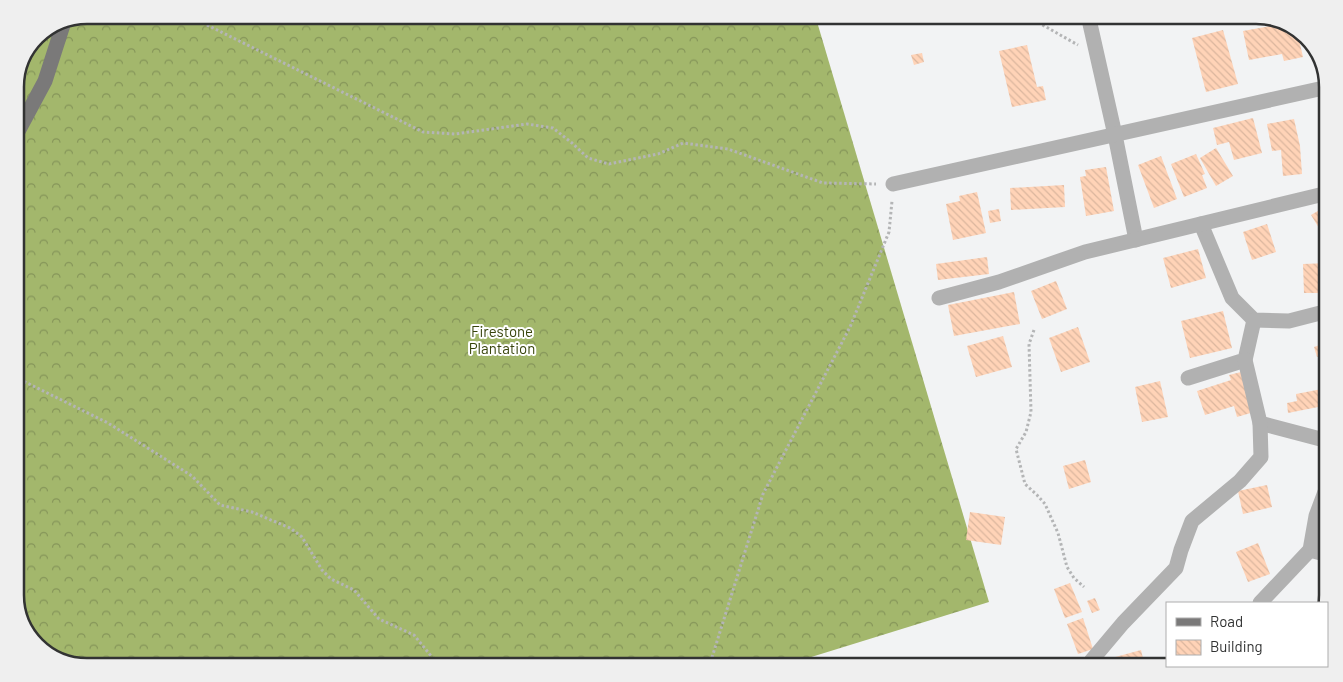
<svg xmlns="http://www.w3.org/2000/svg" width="1343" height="682" font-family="Barlow,sans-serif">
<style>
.forest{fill:url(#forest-crowns)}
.building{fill:url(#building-back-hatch)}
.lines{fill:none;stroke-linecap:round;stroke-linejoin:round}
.path{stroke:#b4b5b6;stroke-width:3;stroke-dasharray:2.5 2.5;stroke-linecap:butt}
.minor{stroke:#b1b1b1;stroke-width:15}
.major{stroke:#7a7979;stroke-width:15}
.labels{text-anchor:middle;stroke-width:4;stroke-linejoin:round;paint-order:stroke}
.park-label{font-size:15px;fill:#38440b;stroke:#fff}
.rim{fill:none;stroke:#323333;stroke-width:2.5}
</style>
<defs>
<pattern id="forest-crowns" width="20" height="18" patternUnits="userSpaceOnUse" patternTransform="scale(1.25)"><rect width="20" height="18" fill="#a3b76c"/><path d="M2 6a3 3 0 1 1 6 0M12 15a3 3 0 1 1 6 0" fill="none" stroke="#859559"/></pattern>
<pattern id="building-back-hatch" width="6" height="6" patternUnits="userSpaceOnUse" patternTransform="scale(1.25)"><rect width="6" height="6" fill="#ffd3b7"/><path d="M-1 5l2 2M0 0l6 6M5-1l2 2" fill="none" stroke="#dbb69e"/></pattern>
</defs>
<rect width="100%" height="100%" fill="#f2f3f4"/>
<path class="forest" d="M87 15H815L989 602 779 667H87L55 659 27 635 15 600V83L36 36Z"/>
<g class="building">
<path d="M1288 23 1297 31 1303 57 1284 61 1282 54 1249 60 1243 31Z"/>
<path d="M1223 30 1238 84 1206 92 1192 38Z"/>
<path d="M1027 45 1037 87 1043 86 1046 100 1012 107 999 51Z"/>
<path d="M922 53 924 62 914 65 911 55Z"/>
<path d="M1253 118 1262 153 1234 160 1229 142 1217 145 1213 128Z"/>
<path d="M1294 119 1300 146 1302 174 1283 176 1281 150 1272 151 1267 124Z"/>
<path d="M1216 148 1233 176 1216 186 1200 158Z"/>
<path d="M1196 154 1205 174 1202 175 1207 188 1184 197 1171 164Z"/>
<path d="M1161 156 1177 199 1154 208 1138 165Z"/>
<path d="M1106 167 1114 211 1086 216 1080 177 1086 176 1085 170Z"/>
<path d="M1064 185 1065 207 1011 210 1010 188Z"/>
<path d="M977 192 986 233 953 240 946 204 960 201 959 196Z"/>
<path d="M1328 205V243L1311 215Z"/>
<path d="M999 209 1001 221 990 223 988 211Z"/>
<path d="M1267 224 1276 252 1252 260 1243 232Z"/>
<path d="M1198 249 1206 278 1171 288 1163 258Z"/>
<path d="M987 257 989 274 938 280 936 264Z"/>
<path d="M1328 263V293H1304L1303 264Z"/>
<path d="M1056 281 1067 309 1042 319 1031 291Z"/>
<path d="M1014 292 1020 324 954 336 948 305Z"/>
<path d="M1223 311 1232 348 1190 358 1181 321Z"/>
<path d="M1078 327 1090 362 1061 372 1049 338Z"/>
<path d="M1003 336 1012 367 976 377 967 346Z"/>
<path d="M1325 343 1327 348H1328L1327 373 1323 355 1317 357 1314 347Z"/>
<path d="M1241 372 1254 412 1237 417 1234 406 1205 415 1197 391 1231 380 1229 375Z"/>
<path d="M1160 381 1168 417 1142 422 1135 387Z"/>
<path d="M1327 388 1328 405 1288 413 1287 403 1297 401 1296 394Z"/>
<path d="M1085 460 1091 482 1069 489 1063 466Z"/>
<path d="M1267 485 1272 507 1243 514 1238 491Z"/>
<path d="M970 512 1005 517 1001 545 966 540Z"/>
<rect x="1321" y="513" width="7" height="34"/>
<path d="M1258 543 1270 574 1248 582 1236 552Z"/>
<path d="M1070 583 1082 612 1065 618 1054 589Z"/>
<path d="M1095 598 1100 610 1092 613 1087 601Z"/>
<path d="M1083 618 1093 649 1078 654 1067 624Z"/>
<path d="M1141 650 1145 667H1110L1108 659Z"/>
</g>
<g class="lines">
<g class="path">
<path d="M196 15 203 23 423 132 455 134 527 124 553 128 572 143 588 158 609 164 658 154 683 143 728 149 823 183 876 184"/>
<path d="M1025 15 1078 45"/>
<path d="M1034 330 1029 344 1031 412 1026 432 1016 449 1025 484 1037 495 1045 504 1058 533 1067 567 1074 578 1084 587"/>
<path d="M15 377 108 423 192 476 220 505 252 512 290 528 302 537 322 570 331 579 354 590 379 619 414 635 440 667"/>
<path d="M709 667 763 494 850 327 889 232 892 201"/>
</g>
<g class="minor">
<path d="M1088 15 1115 135 1136 240"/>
<path d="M893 184 1328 87"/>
<path d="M1201 224 1232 298 1254 320 1289 321 1328 311"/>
<path d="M939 298 999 282 1085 252 1328 193"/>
<path d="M1188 378 1245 360 1254 320"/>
<path d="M1260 423 1328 441"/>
<path d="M1310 550 1328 555"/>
<path d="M1260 603 1310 550 1316 516 1328 484"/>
<path d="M1097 667 1091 661 1123 623 1176 568 1181 550 1192 521 1240 481 1261 457 1260 423 1245 360"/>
<path d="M1201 667 1202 666"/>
</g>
<path class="major" d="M15 137 45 81 63 25"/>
</g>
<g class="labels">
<g class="park-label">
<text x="502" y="337">Firestone<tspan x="502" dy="17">Plantation</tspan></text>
</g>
</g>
<path d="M0 0H1343V682H0ZM87 24H1256A63 63 0 0 1 1319 87V595A63 63 0 0 1 1256 658H87A63 63 0 0 1 24 595V87A63 63 0 0 1 87 24Z" fill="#efefef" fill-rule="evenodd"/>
<path class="rim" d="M87 24H1256A63 63 0 0 1 1319 87V595A63 63 0 0 1 1256 658H87A63 63 0 0 1 24 595V87A63 63 0 0 1 87 24Z"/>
<rect x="1166" y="602" width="162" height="65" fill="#ffffff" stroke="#adadad"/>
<rect x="1176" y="618" width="25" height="8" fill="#7a7979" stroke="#adadad"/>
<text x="1210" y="627" font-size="15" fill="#323333">Road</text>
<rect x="1176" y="640" width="25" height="15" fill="url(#building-back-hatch)" stroke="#adadad"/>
<text x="1210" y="652" font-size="15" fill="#323333">Building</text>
</svg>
